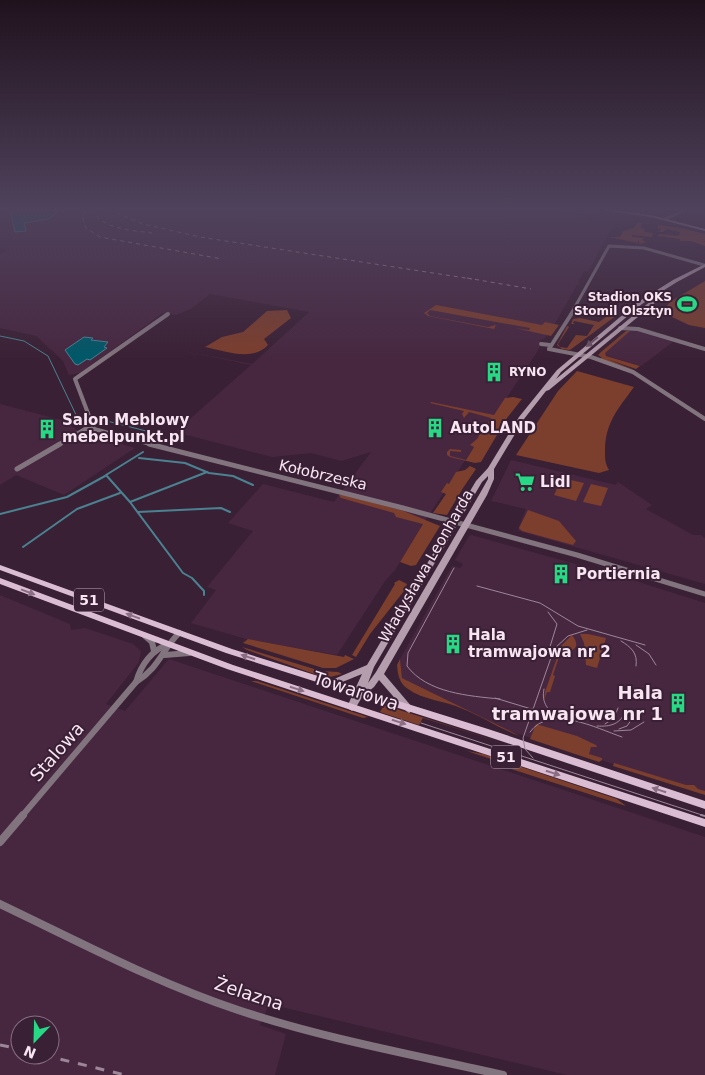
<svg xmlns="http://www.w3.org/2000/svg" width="705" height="1075" font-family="'DejaVu Sans',sans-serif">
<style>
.built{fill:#472740;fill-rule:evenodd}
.green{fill:#7c3e2d}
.water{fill:#005868;stroke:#4a8291}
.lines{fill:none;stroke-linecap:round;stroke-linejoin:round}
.stream-far1{stroke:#4a8291;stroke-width:1}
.stream{stroke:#4a8291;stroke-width:2}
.street-far4{stroke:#82747e;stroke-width:3}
.street-far3{stroke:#82747e;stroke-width:4}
.street-far2{stroke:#82747e;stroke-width:5}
.street-far1{stroke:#82747e;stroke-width:6}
.street{stroke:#82747e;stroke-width:8}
.secondary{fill:#b49dad;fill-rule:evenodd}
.primary{fill:#dabdd2;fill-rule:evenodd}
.tram-far1{stroke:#9c8797;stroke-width:1}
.tram{stroke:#9c8797;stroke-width:2}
.rail-far1{stroke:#9c8797;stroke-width:1;stroke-dasharray:4 4;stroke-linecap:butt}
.rail{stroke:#9c8797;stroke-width:3;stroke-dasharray:9 9;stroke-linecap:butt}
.oneway{fill:#6b5264}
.oneway2{fill:#8a6e83}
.labels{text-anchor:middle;stroke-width:4;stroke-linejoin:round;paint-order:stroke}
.far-poi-label{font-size:12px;font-weight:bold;fill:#f7e5f2;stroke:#3a2034;text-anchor:end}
.shield{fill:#3a2034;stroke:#beaab9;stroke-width:1}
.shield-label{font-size:14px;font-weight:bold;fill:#f7e5f2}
.poi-label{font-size:15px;font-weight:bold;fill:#f7e5f2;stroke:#3a2034;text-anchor:start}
.street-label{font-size:15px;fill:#f7e5f2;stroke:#3a2034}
.near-street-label{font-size:18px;fill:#f7e5f2;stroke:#3a2034}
.near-poi-label{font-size:18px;font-weight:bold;fill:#f7e5f2;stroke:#3a2034;text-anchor:end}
</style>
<rect width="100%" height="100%" fill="#3a2034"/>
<g class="built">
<path d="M0 210H565L564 213 582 215 584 216 582 219 587 221 613 225 588 272 584 271 578 282 579 285H577L550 332 544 339 540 340 542 343 537 352 423 524 395 570 385 581 337 655 246 639 191 623 216 590 207 587 253 531 228 523 263 484 334 502 371 452 341 461 311 453 272 457 175 432 251 365 179 350 252 364 309 312 210 294 191 309 176 315 163 313 80 373 69 375 63 361 36 336 0 328V254L8 250 0 248Z"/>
<path d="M629 330H637L673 342 641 366 601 354Z"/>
<path d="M0 404 65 421 78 431 135 448 64 495 16 475 0 485Z"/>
<path d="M511 460 616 485 618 482 652 505 646 509 693 535H701L705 538V584L519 531 518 529 526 509 491 501Z"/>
<path d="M471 535 626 578 705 603V793L509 731 402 678 400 659 452 566 460 568 463 564 455 560 469 536Z"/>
<path d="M0 595 70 624 71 630 85 628 133 644 141 651 139 662 106 704 125 711 169 659 705 837V1075H567L269 1004 260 1025 286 1034 275 1075H0ZM20 1025H50V1055H20Z"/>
</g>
<g class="green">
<path d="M638 222 655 224 642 223 640 228 645 229 644 232 653 233 652 237 632 235V237L644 238 642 240 646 242 640 244 638 240V243L609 237H620L623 231 634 228Z"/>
<path d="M658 225 681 228 705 234V241L703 242H705V246L691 241H680V239L658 236 659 234 679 236 680 232 667 229 663 232H657L660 231 661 229 658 228Z"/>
<path d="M705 281V328L689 325 670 316 667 306 670 302Z"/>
<path d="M436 305 542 325 545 322 559 325 551 336 515 328 529 330 530 328 430 310 427 313 430 316 488 327 496 325 494 329 428 316 424 313Z"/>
<path d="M287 310 291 318 264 339 268 345C252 362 226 351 205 347L222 337 243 332 267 311Z"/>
<path d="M610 314 617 315 570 350 562 349 557 345 567 326 572 328 569 327 558 344 560 347 567 348 576 335 587 336 594 325 574 321 573 323 575 324H571L573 319 580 318 599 322Z"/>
<path d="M626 331H630L605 353 606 356 640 366 636 369 607 359 635 370 598 358H602L598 355 601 352Z"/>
<path d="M577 371 634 387C618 409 605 423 605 451 605 459 605 463 609 470L599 473 516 455 558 391Z"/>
<path d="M513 397 522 399 507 418 481 462 475 463 450 457 447 455V452L450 449 461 450V452L450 451V456L466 460 474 447 470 445 478 438 481 428H485L491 418 469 412 464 418 462 414 464 411 430 403 431 402 494 415 505 398Z"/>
<path d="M470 466 476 469 463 488 447 515 433 513 446 494 441 492 447 483 449 484 456 472 465 470Z"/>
<path d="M562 478 584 483 576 501 554 495Z"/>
<path d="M591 484 608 488 601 506 583 502Z"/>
<path d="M342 494 401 510 440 526 416 565 411 566 400 562 423 524 396 517 394 513 341 498 339 495Z"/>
<path d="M528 510 559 521 576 541 573 545 522 531 519 528Z"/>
<path d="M399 580 407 584 404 591 370 634 356 657 352 655 395 584 394 583Z"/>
<path d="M580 634H588L606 638 597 668 586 665 584 643Z"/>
<path d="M572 635C584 651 568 650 559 657L553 675 555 676 550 692H547L544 700 545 692 561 646Z"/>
<path d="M248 639 344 657 345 655 354 659 336 668H323L243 643Z"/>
<path d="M242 647 321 671 338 672 342 674 330 677 317 675 247 650Z"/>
<path d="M400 659 402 678 520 736C500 729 483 717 463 709 446 701 423 700 408 689 399 683 398 675 397 665Z"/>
<path d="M251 681H257L368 717 363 718Z"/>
<path d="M384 705 506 744 423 718 419 725 380 712Z"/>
<path d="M536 724 577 736 596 745 597 747H591L589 754 602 758V760L599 762 530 739Z"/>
<path d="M467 751 483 754 617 799 626 806 496 764 491 759Z"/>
<path d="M614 763 686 785H694L698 789 705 791V795L613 766Z"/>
</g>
<g class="water">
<path d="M10 210H59L49 219 24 223 26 231 15 232Z"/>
<path d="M84 337 93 338 91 340 108 342 104 347 107 348 90 360 87 359 78 365 75 364 65 350Z"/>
</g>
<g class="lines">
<g class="stream-far1">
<path d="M0 336 24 341 48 356 78 419 81 420"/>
<path d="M99 419 158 434V438"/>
</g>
<g class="stream">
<path d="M143 452 106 475 130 502 183 573 192 578 204 591V595"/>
<path d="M139 458 185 463 209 473 233 476 253 485"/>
<path d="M130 502 207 472"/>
<path d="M138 512 221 508 230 512"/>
<path d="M0 514 67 497 105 476"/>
<path d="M23 547 77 509 120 493"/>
</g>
<g class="street-far4">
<path d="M665 219 685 210"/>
<path d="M571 314 609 246 644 248 704 265"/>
</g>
<g class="street-far3">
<path d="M620 328 638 329 705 349"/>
<path d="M541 344 550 345"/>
<path d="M549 349 572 313"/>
<path d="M549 349 591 357 633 372 705 419"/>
<path d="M58 445 85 429H94"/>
<path d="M154 445 94 429 75 379 168 314"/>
</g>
<g class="street-far2">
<path d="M149 444 403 508 577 555 705 594"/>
<path d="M17 469 60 444"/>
</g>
<g class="street-far1">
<path d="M145 636 152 642 154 651"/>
<path d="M165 655 189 653"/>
<path d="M136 682C141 665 151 651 168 644"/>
<path d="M22 816 136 682C159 668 162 650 179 633"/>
</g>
<g class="street">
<path d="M0 842 23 815"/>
<path d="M0 904C78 941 156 983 238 1010 325 1039 415 1055 503 1075"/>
</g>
<g class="secondary">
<path d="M603 210H612L651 215 705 229V231L651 217Z"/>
<path d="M705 264V267L677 282 642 304 561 372 556 379 663 291H667V293L549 390 546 391 524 419 494 469V479L487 495 384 674 412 707 414 709 412 711 409 713 406 711 379 680 374 687 362 697 355 709 352 711 349 709 347 707 362 674 330 687 327 686 325 684 327 682 367 665 476 481 488 468 519 417 557 370 638 302 673 280ZM488 476V479L479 495 376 672 368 683 374 667 482 482Z"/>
</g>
<g class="primary">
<path d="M0 565 232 649 488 729 705 801V809L486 736 226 653 0 570Z"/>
<path d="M0 578 233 665 705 819V827L227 669 0 584Z"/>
</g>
<g class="tram-far1">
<path d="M454 568 408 653 407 666C427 693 469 696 500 699"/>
<path d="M477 586 540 603 578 626 645 645"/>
<path d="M548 612 557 624 549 650"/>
<path d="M621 641C631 647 638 653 636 666"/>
<path d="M636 645 649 654 656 665"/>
<path d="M544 689C541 703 548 711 560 718"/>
<path d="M495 698 538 711"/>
<path d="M421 723 705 816"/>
<path d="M605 724 614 718 618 708"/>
<path d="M597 726C611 727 621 724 626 710"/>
<path d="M619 729 627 726 632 719"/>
<path d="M614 731 631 730 644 722"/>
<path d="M530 732C550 704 596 728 622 737"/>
<path d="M533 758 525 749 523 738 554 649 568 636 587 630"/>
</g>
<path class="tram" d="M701 815 705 816"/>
<g class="rail-far1">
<path d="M85 210 83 220 85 227 100 237 222 259"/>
<path d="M91 210C105 230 130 230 152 233"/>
<path d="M109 210 143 224 200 237 472 279"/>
<path d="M467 278 531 289"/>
</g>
<g class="rail">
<path d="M0 1045 20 1049"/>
<path d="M43 1055 125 1075"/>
</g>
</g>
<defs><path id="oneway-solid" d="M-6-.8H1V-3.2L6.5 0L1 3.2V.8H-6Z" transform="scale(1.25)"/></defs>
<use class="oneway" href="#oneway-solid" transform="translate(592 342) rotate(141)"/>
<g class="oneway2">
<use href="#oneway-solid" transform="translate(28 592) rotate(21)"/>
<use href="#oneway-solid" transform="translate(133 616) rotate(-160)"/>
<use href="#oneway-solid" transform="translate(248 657) rotate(-162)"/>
<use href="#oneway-solid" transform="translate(297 689) rotate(17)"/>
<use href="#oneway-solid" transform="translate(399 722) rotate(18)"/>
<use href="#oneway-solid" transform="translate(553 773) rotate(18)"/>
<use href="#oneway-solid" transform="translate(659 790) rotate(-162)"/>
</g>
<linearGradient id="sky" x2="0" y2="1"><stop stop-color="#20121d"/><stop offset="0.58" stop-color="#4f425c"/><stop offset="1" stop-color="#4f425c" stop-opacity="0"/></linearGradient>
<rect width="705" height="360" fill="url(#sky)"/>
<defs>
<symbol id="stadium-bare" viewBox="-9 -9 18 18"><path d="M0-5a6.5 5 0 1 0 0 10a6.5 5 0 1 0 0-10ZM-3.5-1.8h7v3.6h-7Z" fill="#27d885" stroke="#3a2034" stroke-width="2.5" paint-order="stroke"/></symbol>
<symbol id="building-bare" viewBox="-9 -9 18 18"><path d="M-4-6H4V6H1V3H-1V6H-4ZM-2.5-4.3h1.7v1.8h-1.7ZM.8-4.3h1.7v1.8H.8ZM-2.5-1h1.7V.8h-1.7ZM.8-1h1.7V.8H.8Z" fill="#27d885" stroke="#3a2034" stroke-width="2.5" paint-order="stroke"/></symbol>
<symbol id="supermarket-bare" viewBox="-9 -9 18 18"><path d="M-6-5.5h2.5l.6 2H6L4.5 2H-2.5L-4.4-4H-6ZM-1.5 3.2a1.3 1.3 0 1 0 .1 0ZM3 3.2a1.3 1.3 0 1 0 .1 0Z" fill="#27d885" stroke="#3a2034" stroke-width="2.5" paint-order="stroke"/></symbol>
</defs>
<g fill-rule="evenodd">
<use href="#stadium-bare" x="673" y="290" width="28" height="28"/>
<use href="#building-bare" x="480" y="358" width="28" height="28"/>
<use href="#building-bare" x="421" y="414" width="28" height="28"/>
<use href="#building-bare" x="33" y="415" width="28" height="28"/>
<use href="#supermarket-bare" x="511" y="468" width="28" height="28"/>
<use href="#building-bare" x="547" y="560" width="28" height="28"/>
<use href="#building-bare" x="439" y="630" width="28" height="28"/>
<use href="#building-bare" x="664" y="689" width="28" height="28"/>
</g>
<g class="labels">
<g class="far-poi-label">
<text x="672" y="301">Stadion OKS<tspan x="672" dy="14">Stomil Olsztyn</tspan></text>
<text x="509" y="376" text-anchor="start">RYNO</text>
</g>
<g class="shield">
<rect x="74" y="588.5" width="30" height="23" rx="4"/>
<rect x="491" y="745.5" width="30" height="23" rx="4"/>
</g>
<g class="shield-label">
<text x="89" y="605">51</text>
<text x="506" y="762">51</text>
</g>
<g class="poi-label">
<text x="62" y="425">Salon Meblowy<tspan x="62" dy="17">mebelpunkt.pl</tspan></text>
<text x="450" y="433">AutoLAND</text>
<text x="540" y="487">Lidl</text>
<text x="576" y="579">Portiernia</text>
<text x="468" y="640">Hala<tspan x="468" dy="17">tramwajowa nr 2</tspan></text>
</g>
<g class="street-label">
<text transform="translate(323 475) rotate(13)" y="5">Kołobrzeska</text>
<text transform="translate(426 566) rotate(-60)" y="5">Władysława Leonharda</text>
</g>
<g class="near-street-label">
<text transform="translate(356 691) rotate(18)" y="6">Towarowa</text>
<text transform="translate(57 752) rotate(-49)" y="6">Stalowa</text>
<text transform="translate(249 994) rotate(18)" y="6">Żelazna</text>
</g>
<g class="near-poi-label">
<text x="663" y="699">Hala<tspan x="663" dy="21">tramwajowa nr 1</tspan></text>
</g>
</g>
<g transform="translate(35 1040) rotate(203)"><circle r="24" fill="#3a2034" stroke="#866f80"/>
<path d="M0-4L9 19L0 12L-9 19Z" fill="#27d885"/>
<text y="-8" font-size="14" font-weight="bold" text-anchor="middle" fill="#f7e5f2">N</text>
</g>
</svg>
